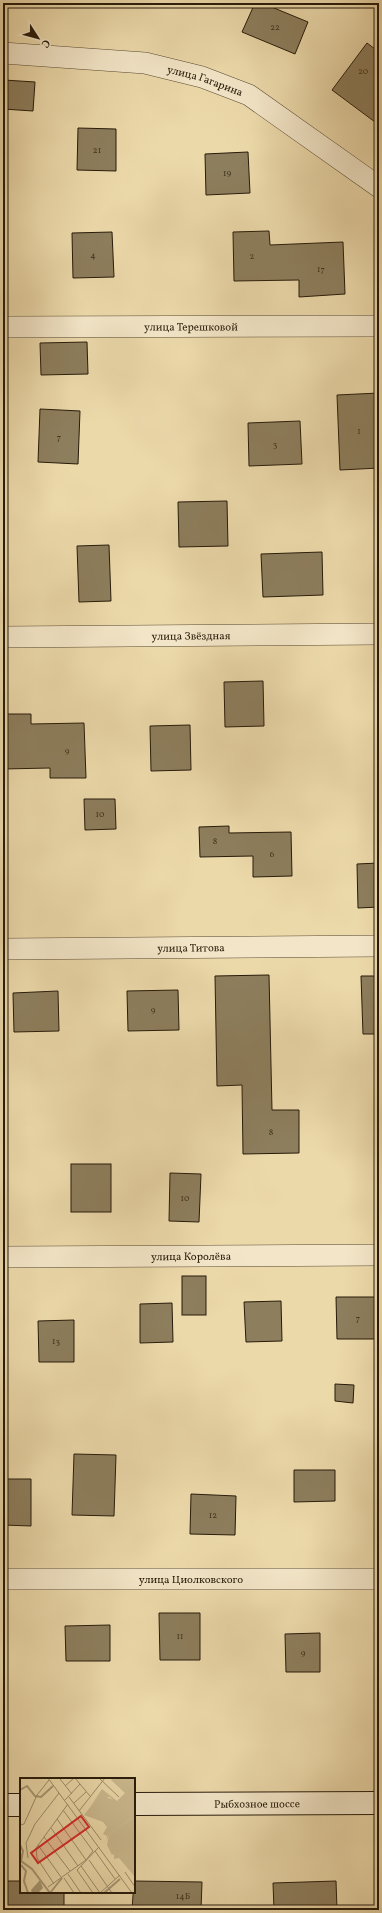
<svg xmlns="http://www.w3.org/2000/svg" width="382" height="1913" font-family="Vollkorn,serif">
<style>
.building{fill:#8d7e5d;stroke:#271b0a}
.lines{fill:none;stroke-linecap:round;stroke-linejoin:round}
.street-casing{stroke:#584a32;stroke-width:22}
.secondary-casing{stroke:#271b0a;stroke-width:24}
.street{stroke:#f3e6c8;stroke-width:21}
.secondary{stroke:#f3e6c8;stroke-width:22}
.labels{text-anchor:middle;stroke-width:4;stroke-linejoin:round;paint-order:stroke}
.number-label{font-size:9px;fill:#40341f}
.street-label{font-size:11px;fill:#271b0a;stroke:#f3e6c8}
.inset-river{fill:none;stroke:#a99874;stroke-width:2}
.inset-road{fill:none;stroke:#9d8d6a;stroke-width:1}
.view{fill:#d62828;fill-opacity:0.15;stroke:#d62828;stroke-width:2}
.inset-edge{fill:none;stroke:#271b0a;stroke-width:2}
</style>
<rect width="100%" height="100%" fill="#ecd9aa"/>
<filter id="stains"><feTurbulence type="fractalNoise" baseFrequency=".005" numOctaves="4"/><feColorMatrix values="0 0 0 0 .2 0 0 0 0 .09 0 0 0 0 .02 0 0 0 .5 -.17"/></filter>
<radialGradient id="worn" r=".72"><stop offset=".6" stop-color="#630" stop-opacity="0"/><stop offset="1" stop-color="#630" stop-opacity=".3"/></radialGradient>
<g class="building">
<path d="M255 3H262L308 22 295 54 242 32Z"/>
<path d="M367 43 379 52V125L332 90Z"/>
<path d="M4 80 35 82 33 111 3 109Z"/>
<path d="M78 128 116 129V171L77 170Z"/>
<path d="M248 152 250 193 206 195 205 154Z"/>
<path d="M269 231 270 245 343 242 345 294 299 297V280L234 281 233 232Z"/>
<path d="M112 232 114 277 73 278 72 233Z"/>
<path d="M87 342 88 374 41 375 40 343Z"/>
<path d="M379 393V468L340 470 337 395Z"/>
<path d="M40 409 80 411 78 464 38 462Z"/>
<path d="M300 421 302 464 249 466 248 423Z"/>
<path d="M227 501 228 546 179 547 178 502Z"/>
<path d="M109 545 111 601 79 602 77 546Z"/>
<path d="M322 552 323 595 263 597 261 554Z"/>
<path d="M263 681 264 726 225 727 224 682Z"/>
<path d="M3 714H31V724L84 723 86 778H50V768L3 769Z"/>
<path d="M190 725 191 770 151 771 150 726Z"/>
<path d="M84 799H115L116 829 85 830Z"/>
<path d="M229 826V833L291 832 292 876 253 877V856L200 857 199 827Z"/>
<path d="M379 863V907L358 908 357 864Z"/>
<path d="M269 975 272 1110H299V1153L243 1154 242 1085 217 1086 215 976Z"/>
<path d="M361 976H379V1034H363Z"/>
<path d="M178 990 179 1030 128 1031 127 991Z"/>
<path d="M58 991 59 1031 14 1032 13 993Z"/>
<rect x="71" y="1164" width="40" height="48"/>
<path d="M170 1173 201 1174 199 1222 169 1221Z"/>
<rect x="182" y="1276" width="24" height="39"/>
<path d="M336 1297H379V1339H337Z"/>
<path d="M281 1301 282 1341 246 1342 244 1302Z"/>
<path d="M172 1303 173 1342 140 1343V1304Z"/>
<path d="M74 1320V1362H39L38 1321Z"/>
<path d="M335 1384 354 1385 353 1403 335 1401Z"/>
<path d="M74 1454 116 1455 114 1516 72 1515Z"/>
<path d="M294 1470H335V1501L294 1502Z"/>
<path d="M3 1479H31V1526L3 1525Z"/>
<path d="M191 1494 236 1496 235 1535 190 1534Z"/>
<path d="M159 1613H200V1660H160Z"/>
<path d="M110 1625V1661H66L65 1626Z"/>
<path d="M320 1633V1672H286L285 1634Z"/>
<path d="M3 1881H21V1892H64V1910H3Z"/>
<path d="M134 1881 202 1882 201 1910H132Z"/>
<path d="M336 1881 337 1910H274L273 1883Z"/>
</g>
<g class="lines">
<defs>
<g id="street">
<path id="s1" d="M3 53 145 63 202 77 249 95 379 187"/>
<path id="s2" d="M3 327 379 326"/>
<path id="s3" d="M3 637 379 634"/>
<path id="s4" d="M3 949 379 946"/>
<path id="s5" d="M3 1257 379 1255"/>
<path id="s6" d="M3 1579H379"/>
</g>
<g id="secondary">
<path id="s7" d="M134 1804 379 1803"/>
<path d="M3 1805H21"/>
</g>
</defs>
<use href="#street" class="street-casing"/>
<use href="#secondary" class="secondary-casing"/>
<use href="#street" class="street"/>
<use href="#secondary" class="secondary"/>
</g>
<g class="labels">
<g class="number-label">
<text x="275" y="30">22</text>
<text x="363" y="74">20</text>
<text x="97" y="153">21</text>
<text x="227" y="176">19</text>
<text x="93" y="258">4</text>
<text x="252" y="259">2</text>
<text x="321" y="272">17</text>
<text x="359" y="434">1</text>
<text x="59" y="440">7</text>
<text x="275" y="447">3</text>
<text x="67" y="754">9</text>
<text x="100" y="817">10</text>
<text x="215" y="844">8</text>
<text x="272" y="857">6</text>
<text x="153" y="1013">9</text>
<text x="271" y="1135">8</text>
<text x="185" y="1201">10</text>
<text x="358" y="1321">7</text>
<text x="56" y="1344">13</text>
<text x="213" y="1518">12</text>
<text x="180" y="1639">11</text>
<text x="303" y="1656">9</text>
<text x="183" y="1899">14Б</text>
</g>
<g class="street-label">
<text dy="4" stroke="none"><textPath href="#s1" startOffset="205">улица Гагарина</textPath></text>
<text dy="4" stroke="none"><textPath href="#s2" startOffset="188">улица Терешковой</textPath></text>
<text dy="4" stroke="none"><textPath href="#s3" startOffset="188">улица Звёздная</textPath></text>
<text dy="4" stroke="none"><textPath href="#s4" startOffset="188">улица Титова</textPath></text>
<text dy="4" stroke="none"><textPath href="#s5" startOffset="188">улица Королёва</textPath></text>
<text dy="4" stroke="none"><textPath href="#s6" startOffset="188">улица Циолковского</textPath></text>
<text dy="4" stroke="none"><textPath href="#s7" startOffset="123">Рыбхозное шоссе</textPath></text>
</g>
</g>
<g transform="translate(20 1778)">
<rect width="115" height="115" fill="#ecd9aa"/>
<path d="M84 18 96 23 113 39 89 57 87 62V58L83 56 87 49 83 44 64 37 78 19Z" fill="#cbb98f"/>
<path d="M93 0H115V99L99 80 94 81V76L92 77 87 67 89 57 113 39 104 38 105 34 90 19H78L70 29 82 11 97 23 105 15 91 2Z" fill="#cbb98f"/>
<path d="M20 102 23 110 18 115H12L11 112Z" fill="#a99874"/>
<path class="inset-river" d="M0 12 7 8 15 18 21 19 33 8M0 67 3 73 1 83 12 91 30 115M1 87 6 93 4 103 8 115M30 115 42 100M84 115 100 101"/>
<path class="inset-road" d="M28 0 112 115M55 0 70 18M79 0 99 19M40 1 52 16M45 8 54 0M49 19 81 62M45 22 60 6M54 25 66 14M59 33 85 0M37 41 66 82M0 47 4 46 17 17 29 2M31 50 58 88M24 59 50 93M18 67 41 99M75 73 95 101M8 80 6 65 15 46 39 15M69 82 92 115M61 88 80 115M105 94 115 109M48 96 61 115M44 100 54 115M34 106 17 80 16 70 48 26M28 109 66 82 73 73 43 32M73 115 57 92 79 69M80 115 100 97"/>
<path class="view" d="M61 38 69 49 18 85 11 75Z"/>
<rect width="115" height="115" class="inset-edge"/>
</g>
<rect width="382" height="1913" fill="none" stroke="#ecd9aa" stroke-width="16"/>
<rect x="4" y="4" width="374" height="1905" fill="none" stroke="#271b0a" stroke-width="2"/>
<rect x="8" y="8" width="366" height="1897" fill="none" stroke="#271b0a"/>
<g transform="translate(38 38) rotate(126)" stroke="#f3e6c8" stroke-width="3" paint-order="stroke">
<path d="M0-3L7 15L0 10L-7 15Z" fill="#271b0a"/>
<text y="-6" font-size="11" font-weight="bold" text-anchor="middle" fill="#271b0a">С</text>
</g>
<rect width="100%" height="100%" filter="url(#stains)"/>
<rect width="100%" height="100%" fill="url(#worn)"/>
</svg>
